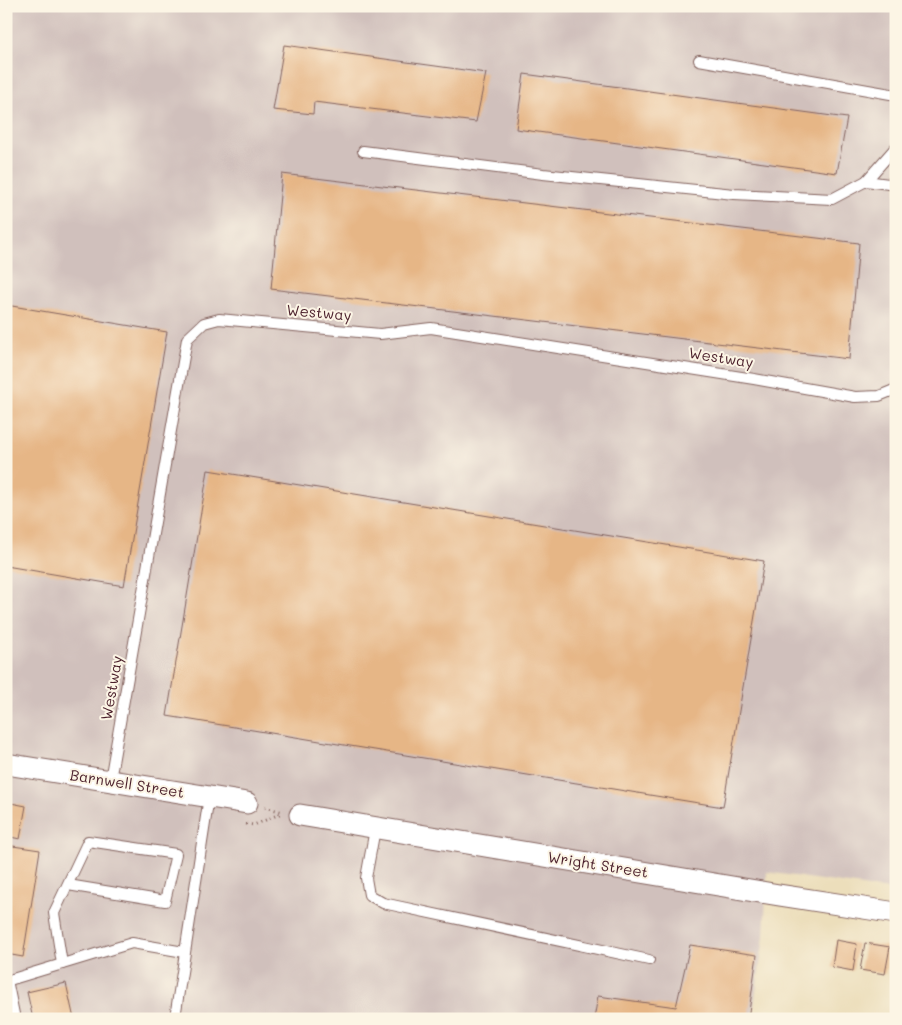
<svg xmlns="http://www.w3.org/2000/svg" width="902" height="1025" font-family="Mali,sans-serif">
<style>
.industrial{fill:#d0c0bc}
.building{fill:#e6b686}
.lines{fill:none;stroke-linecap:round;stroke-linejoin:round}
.lane-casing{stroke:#83625d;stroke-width:12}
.street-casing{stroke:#83625d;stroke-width:23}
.path{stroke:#83625d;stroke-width:3;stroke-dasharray:1 4;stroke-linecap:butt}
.lane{stroke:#fff;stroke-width:10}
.street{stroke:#fff;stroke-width:21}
.labels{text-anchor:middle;stroke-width:4;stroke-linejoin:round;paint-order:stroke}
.street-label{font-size:15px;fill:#4a1f2b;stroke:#fcf5e5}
</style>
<rect width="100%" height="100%" fill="#fcf5e5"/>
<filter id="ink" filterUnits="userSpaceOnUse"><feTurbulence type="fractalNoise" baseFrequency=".02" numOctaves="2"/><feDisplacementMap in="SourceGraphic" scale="10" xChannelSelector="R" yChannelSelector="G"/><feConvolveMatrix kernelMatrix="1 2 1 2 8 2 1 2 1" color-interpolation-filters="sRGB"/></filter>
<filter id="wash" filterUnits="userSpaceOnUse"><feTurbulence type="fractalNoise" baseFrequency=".0096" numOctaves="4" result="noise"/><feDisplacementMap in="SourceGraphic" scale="20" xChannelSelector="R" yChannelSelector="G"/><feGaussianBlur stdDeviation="1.12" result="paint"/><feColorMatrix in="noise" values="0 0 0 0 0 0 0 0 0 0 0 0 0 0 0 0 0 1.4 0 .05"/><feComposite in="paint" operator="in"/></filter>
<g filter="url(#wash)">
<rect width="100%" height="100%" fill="#ecdebb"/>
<path class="industrial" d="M9 6H896V891L767 872 764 937 752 1019H6V14Z"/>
<g id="blocks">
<g class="building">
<path d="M284 45 486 73 476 122 314 102 313 114 273 110Z"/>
<path d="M524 74 847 118 837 173 516 129Z"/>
<path d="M282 174 859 243 849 359 271 289Z"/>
<path d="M6 305 167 332 124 586 6 566Z"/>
<path d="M208 470 764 561 723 807 167 716Z"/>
<path d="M6 802 26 806 20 839 6 836Z"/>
<path d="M6 845 40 850 23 957 6 954Z"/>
<path d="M836 940 857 944 853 971 832 967Z"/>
<path d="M865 943 890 947 885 974 860 970Z"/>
<path d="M690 945 757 955 748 1019H594L598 996 676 1007Z"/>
<path d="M66 983 74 1019H33L27 992Z"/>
</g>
</g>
</g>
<g filter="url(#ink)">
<use href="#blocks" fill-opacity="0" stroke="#83625d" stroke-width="1"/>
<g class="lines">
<defs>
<g id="lane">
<path d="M699 60 896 95"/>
<path d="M363 151 543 174 734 194 832 199 866 181 896 147"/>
<path d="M866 181 896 185"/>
<path d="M110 780 187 339 204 323 219 319 380 334 431 328 754 379 855 397 879 396 896 389"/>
<path d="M375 829 366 878 369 895 383 903 649 960"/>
<path d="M62 964 54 913 88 841 176 854 165 901 68 885"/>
<path d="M7 980 15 1019"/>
<path d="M6 981 132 943 184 952"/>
<path d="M176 1011 209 797"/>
</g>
<g id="street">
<path d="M6 764 247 803"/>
<path d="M300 815 779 895 896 913"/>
</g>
</defs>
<use href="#lane" class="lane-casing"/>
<use href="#street" class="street-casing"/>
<g class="path">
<path d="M265 807 283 812"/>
<path d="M246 824 254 825 282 813"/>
</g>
<use href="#lane" class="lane"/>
<use href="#street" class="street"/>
</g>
</g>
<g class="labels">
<g class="street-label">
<text transform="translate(319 313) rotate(5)" y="5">Westway</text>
<text transform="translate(721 358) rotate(9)" y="5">Westway</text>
<text transform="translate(112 688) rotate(-80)" y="5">Westway</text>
<text transform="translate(127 784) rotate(9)" y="5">Barnwell Street</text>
<text transform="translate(598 865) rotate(9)" y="5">Wright Street</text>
</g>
</g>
<rect width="902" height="1025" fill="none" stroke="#fcf5e5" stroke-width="25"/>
</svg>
